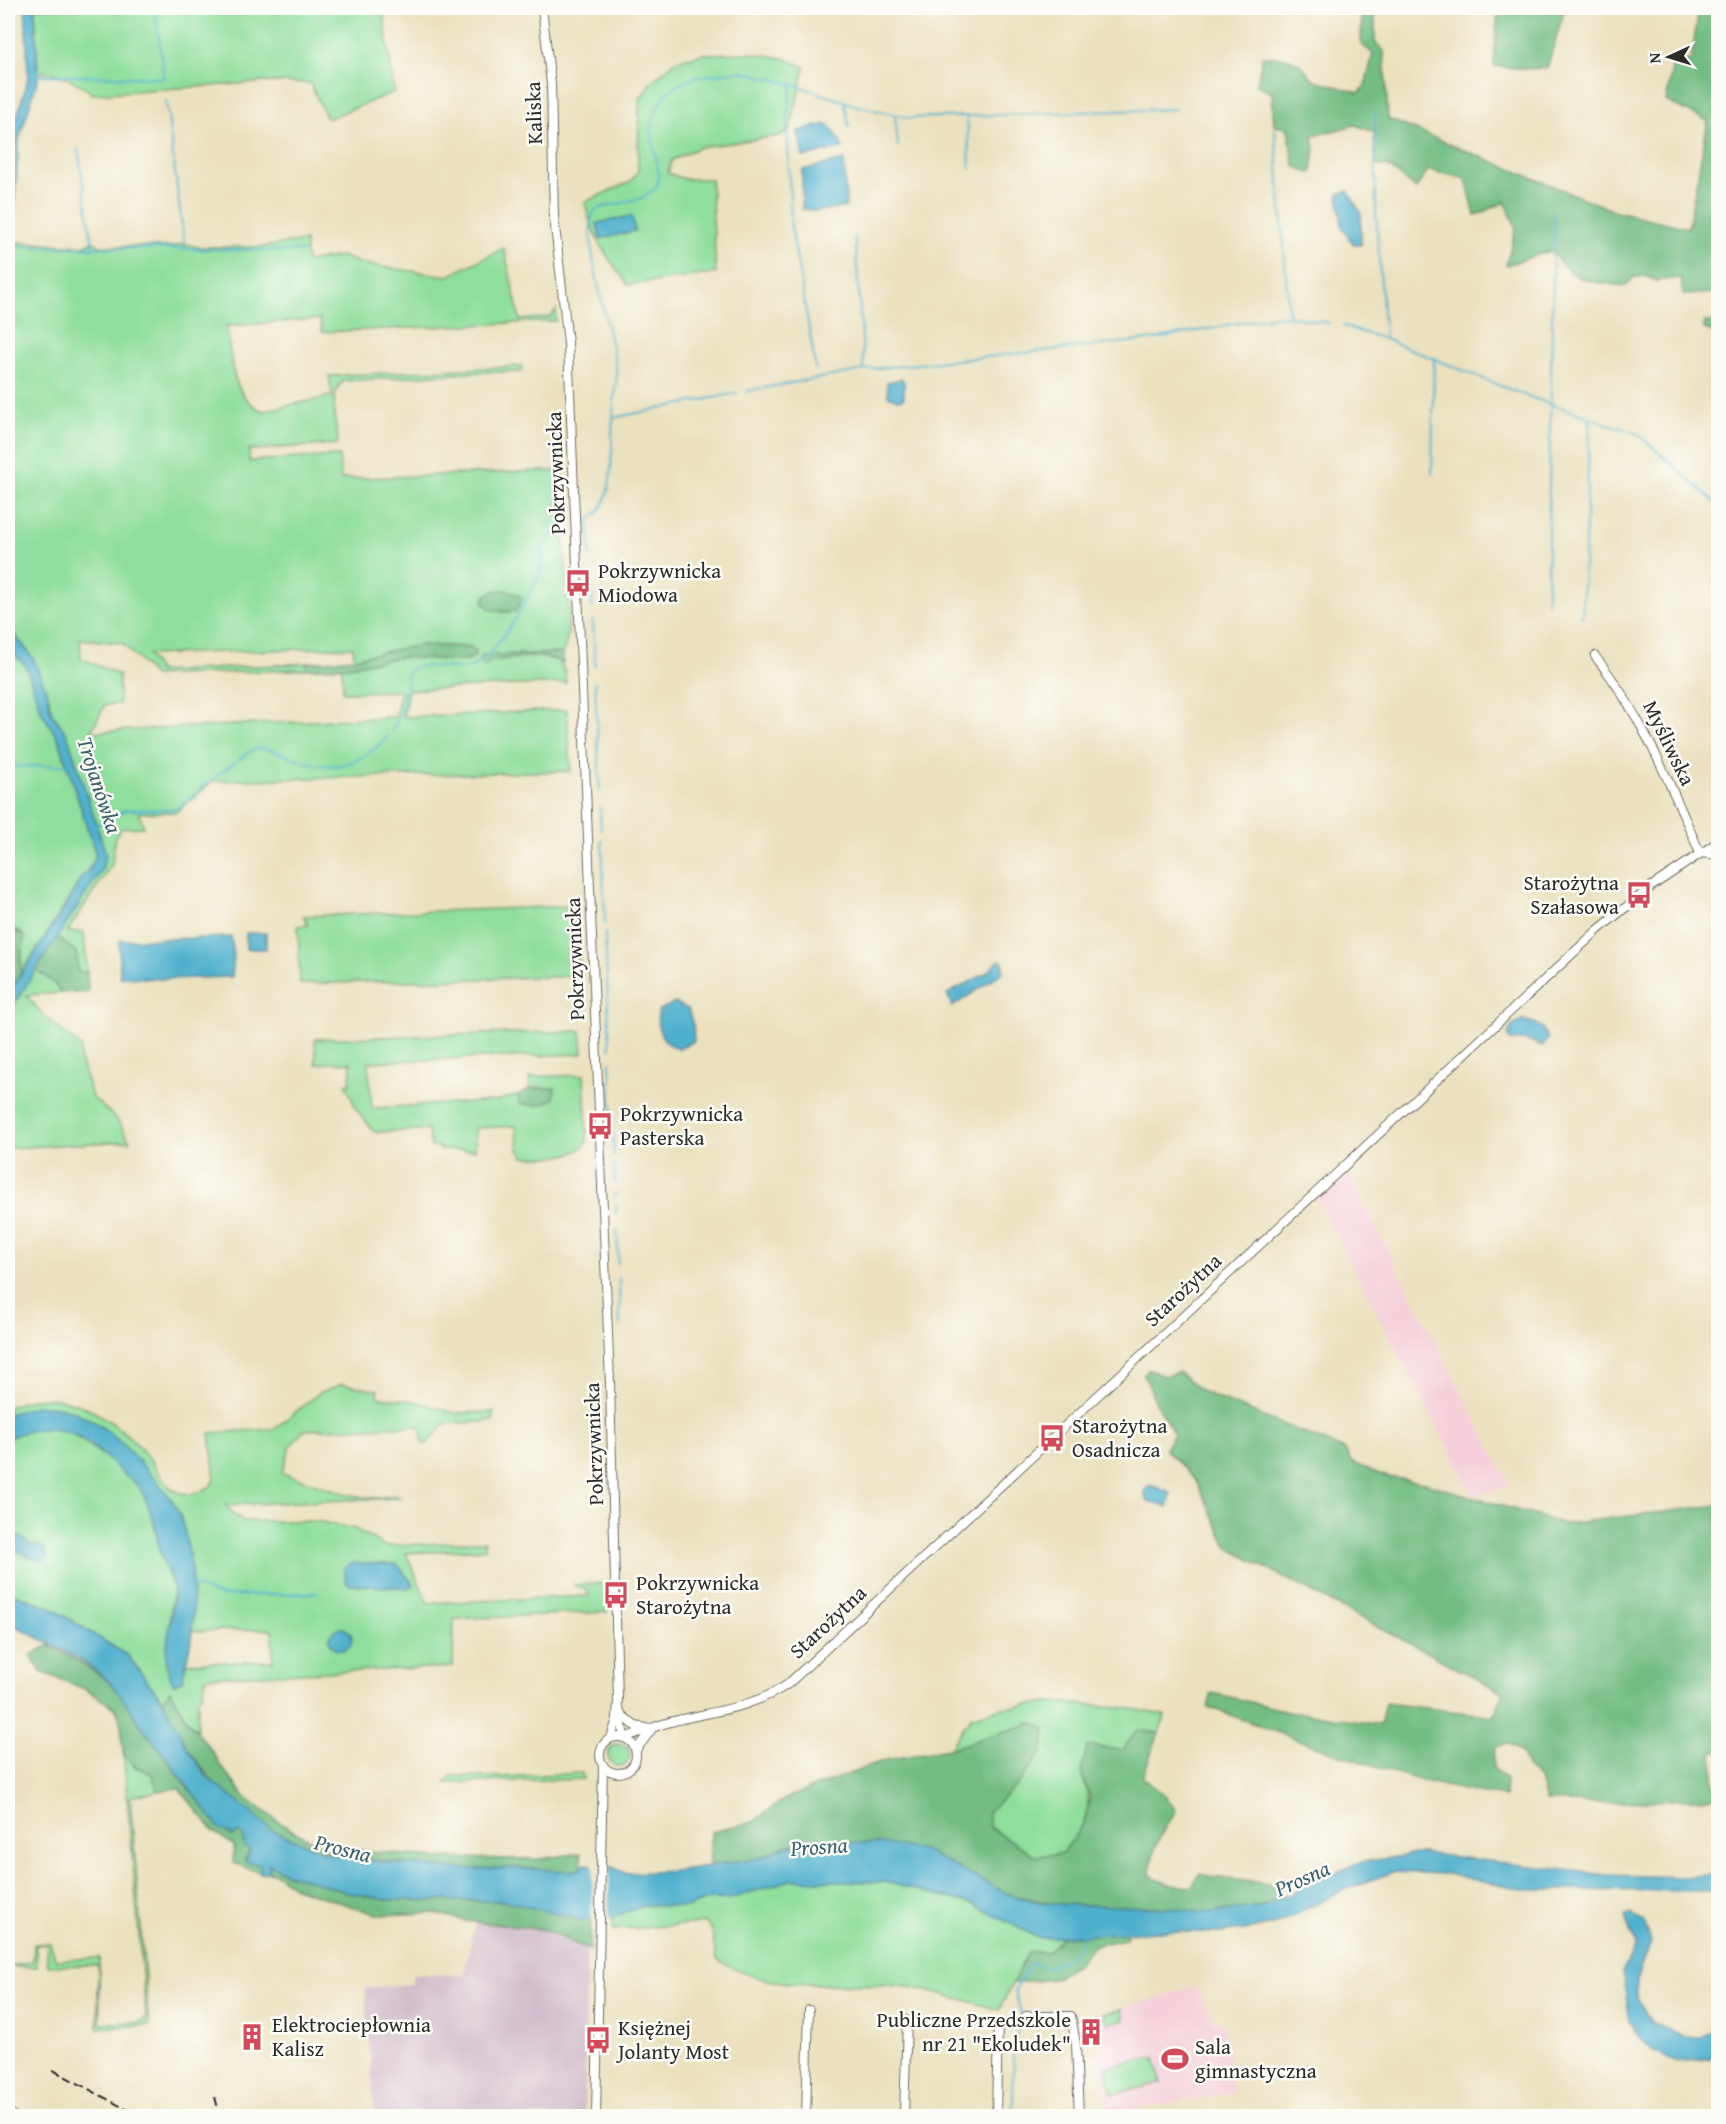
<svg xmlns="http://www.w3.org/2000/svg" width="1726" height="2124" font-family="'Gentium Book Plus',serif">
<style>
.built{fill:#f5cfd9}
.industrial{fill:#d1bdcb}
.green{fill:#8fde9d;stroke:#5d8464;stroke-width:1.5;fill-rule:evenodd}
.forest{fill:#73bd84;stroke:#4f7458;stroke-width:1.5}
.water{fill:#4fb0ce;stroke:#3d6e7c;stroke-width:1.5}
.pier{fill:#ebe1bf}
.lines{fill:none;stroke-linecap:round;stroke-linejoin:round}
.stream{stroke:#4fb0ce;stroke-width:2}
.minor-casing{stroke:#6e6b5f;stroke-width:10}
.minor{stroke:#fff;stroke-width:8}
.rail{stroke:#2b2b2b;stroke-width:2;stroke-dasharray:9 4.5;stroke-linecap:butt}
.labels{text-anchor:middle;stroke-width:5;stroke-linejoin:round;paint-order:stroke}
.street-label{font-size:21px;fill:#2b2b2b;stroke:#fdfcf7}
.poi-label{font-size:21px;fill:#2b2b2b;stroke:#fdfcf7;text-anchor:start}
.water-label{font-size:22px;font-style:italic;fill:#39606c;stroke:#fdfcf7}
</style>
<rect width="100%" height="100%" fill="#fdfcf7"/>
<filter id="ink" filterUnits="userSpaceOnUse"><feTurbulence type="fractalNoise" baseFrequency=".0167" numOctaves="2"/><feDisplacementMap in="SourceGraphic" scale="12" xChannelSelector="R" yChannelSelector="G"/><feConvolveMatrix kernelMatrix="1 2 1 2 8 2 1 2 1" color-interpolation-filters="sRGB"/></filter>
<filter id="wash" filterUnits="userSpaceOnUse"><feTurbulence type="fractalNoise" baseFrequency=".008" numOctaves="4" result="noise"/><feDisplacementMap in="SourceGraphic" scale="24" xChannelSelector="R" yChannelSelector="G"/><feGaussianBlur stdDeviation="1.35" result="paint"/><feColorMatrix in="noise" values="0 0 0 0 0 0 0 0 0 0 0 0 0 0 0 0 0 1.4 0 .05"/><feComposite in="paint" operator="in"/></filter>
<g filter="url(#wash)">
<rect width="100%" height="100%" fill="#ebe1bf"/>
<g class="built">
<path d="M1345 1169 1511 1486 1473 1496 1316 1197Z"/>
<path d="M1196 1986 1213 2021 1223 2020 1234 2093 1107 2114 1098 2042 1081 2043 1082 2021Z"/>
</g>
<path class="industrial" d="M475 1922 542 1929 587 1949 584 2116H375L365 1988 412 1984V1974L464 1975Z"/>
<g class="green">
<path d="M35 8H383L394 92 327 119 310 83 267 82 93 94C78 83 58 70 38 72Z"/>
<path d="M750 53 783 58 805 67 790 130 780 136 700 147 672 160 668 173 684 179H711L716 273 628 285C607 256 592 238 585 202L630 182 638 172 639 101 651 82 676 61 703 54Z"/>
<path d="M93 241 100 246 173 247 185 243 196 247H261L305 241 307 262 341 256 362 264 448 276 504 248 520 320 550 317 556 310V321L322 332 320 319 227 326C231 357 230 397 263 411L332 396 329 376 522 366V372H485L344 381C327 392 337 427 338 444L249 450V461L339 456 341 479 563 470C563 491 562 511 563 532 564 559 576 632 562 653L483 655 485 666 490 661C511 659 537 653 558 661L565 671 566 683 408 690 404 714V717L567 710 571 771 213 781 177 812 139 813 144 827 122 828 115 837 112 864 67 932H84L87 972 78 973 76 952 57 937 102 869 106 854 67 734 52 713 48 694 29 652 8 627V342L10 339 12 242 84 246ZM80 639 122 643 154 676 307 669 306 663 159 672 148 655 353 647 354 658 419 645 471 647 470 660 403 657 342 667 343 692 401 691 395 717 91 732 105 705 119 704V675L81 658Z"/>
<path d="M8 648 26 666 41 711 59 740 96 855C93 868 85 871 79 881 61 913 41 943 21 973 20 958 25 947 22 933L8 926Z"/>
<path d="M575 906 580 976 300 984 298 926 308 925 303 916Z"/>
<path d="M35 969 54 983 61 993 26 995 45 1017 81 1047 80 1059 92 1097 116 1118 130 1141 8 1148V1028L12 1009Z"/>
<path d="M581 1031 583 1054 368 1062 372 1108 497 1101 518 1095 520 1103 542 1087 530 1089 529 1077 584 1075 587 1141C578 1160 542 1157 524 1157L519 1150 516 1126 475 1128V1150H440L439 1146 431 1147 428 1130 374 1132 356 1109 346 1084H350L351 1062 316 1064 315 1039Z"/>
<path d="M342 1384 378 1390V1397L415 1401 455 1413 494 1412 493 1421 444 1424 427 1444 422 1443 421 1426 304 1430 290 1447 282 1473 350 1495 377 1498 396 1495 400 1498 226 1505 234 1515 244 1521H317L355 1529 385 1546 485 1541V1549L406 1553 428 1603 588 1596V1591L573 1585 605 1583 607 1612 454 1619 453 1667 206 1677 202 1696 198 1698 197 1731 184 1716 171 1691 162 1700 128 1656 50 1607 8 1592V1548L24 1553 29 1558 38 1545H31L21 1537 8 1533V1438L29 1429 57 1428 69 1432 111 1461 134 1480 142 1491 159 1534 160 1553 173 1587 166 1666 182 1680 186 1663 273 1661 272 1629 192 1631 191 1572 179 1515 173 1502 139 1461 118 1440 78 1413 50 1406 8 1414V1407C16 1405 25 1400 34 1399 77 1393 123 1425 149 1458 157 1468 162 1483 174 1490 187 1498 207 1493 215 1480L210 1433 274 1429 321 1392Z"/>
<path d="M1049 1702 1120 1707 1165 1715 1159 1733 1137 1730 1123 1750 1081 1772C1096 1813 1086 1821 1062 1854L1035 1856 989 1827 988 1812 1018 1784 1031 1723 949 1749 971 1717 998 1709Z"/>
<circle cx="619" cy="1755" r="11"/>
<path d="M123 1750 134 1767 152 1774 158 1791 130 1797 149 2025 98 2028V1965L48 1966 46 1944 36 1945 37 1967H8L33 1961 34 1944 50 1943 56 1960 99 1958 100 2023 141 2022 146 2017Z"/>
<path d="M582 1773 583 1779 445 1783 451 1776 499 1777Z"/>
<path d="M790 1880 885 1882 973 1904 1038 1938 1062 1937 1048 1952H1028L999 2010C967 2001 934 1990 900 1986 842 1980 766 1996 716 1958L712 1930 705 1923 613 1930V1916L647 1905 688 1907 709 1899H729Z"/>
<path d="M1122 2009 1124 2020 1107 2023 1104 2014Z"/>
<path d="M1155 2057 1161 2083 1112 2094 1106 2067Z"/>
</g>
<g class="forest">
<path d="M1362 8H1375V42L1384 51 1388 119 1612 210 1688 228 1708 121 1666 101 1674 57 1691 61 1699 8H1718V217L1713 219C1722 237 1723 274 1714 293L1683 295 1681 278 1656 281 1646 276 1634 277 1625 286C1592 282 1569 283 1553 250L1506 265 1516 228 1505 202 1475 216 1466 179 1428 170 1416 189 1388 166 1375 165 1374 132 1355 125 1313 136 1315 149 1312 172 1309 173 1294 166 1288 128 1274 126 1272 93 1257 85 1262 56 1286 58 1300 64 1314 80 1359 93 1365 86 1373 54 1361 44Z"/>
<path d="M1513 8H1565L1547 68 1524 69 1494 66 1497 18Z"/>
<path d="M1704 322H1718V335L1703 328Z"/>
<path d="M496 590H506L523 597 515 612C503 612 490 613 483 602L486 595Z"/>
<path d="M419 645 471 647 475 650V657L460 661 403 657 342 667 307 669 306 663 354 658Z"/>
<path d="M562 653 563 664C547 650 510 659 490 661L485 666 479 660 483 655Z"/>
<path d="M8 926 25 937 20 957 21 973 8 994Z"/>
<path d="M57 937 76 952 78 972H87L88 992 61 993 54 983 35 969Z"/>
<path d="M555 1088 554 1099 539 1105 520 1104 518 1095 530 1089Z"/>
<path d="M1149 1369 1164 1376 1179 1372 1203 1392 1345 1450 1352 1463 1388 1477 1425 1483 1564 1524 1718 1505V1751H1713L1715 1798 1603 1803 1546 1801 1540 1779 1528 1769 1521 1752 1507 1743 1494 1748 1493 1768 1506 1780 1505 1797C1403 1784 1304 1741 1208 1707L1212 1693 1288 1711 1380 1725 1385 1703 1493 1716 1504 1693 1228 1548 1196 1481 1165 1449 1174 1434 1155 1401 1144 1374Z"/>
<path d="M49 1645C76 1660 103 1673 123 1696 134 1709 139 1730 152 1739L188 1789 243 1835 244 1846 250 1850 245 1859 260 1865 261 1873 233 1863 234 1845 215 1833 179 1788 158 1791 152 1774C105 1757 132 1737 115 1708L85 1689 41 1672 31 1655Z"/>
<path d="M171 1691 184 1716 212 1751 222 1768 247 1799 288 1828 316 1843 343 1848 437 1858 538 1859 581 1853 582 1869 568 1871 512 1868 457 1869 348 1857 310 1847 272 1830 217 1787 190 1752 162 1700Z"/>
<path d="M1032 1723 1046 1729 1042 1752 1018 1784 988 1812 989 1827 1035 1856 1062 1854 1084 1823 1090 1798 1081 1772 1087 1746 1123 1750 1137 1730 1159 1733 1142 1778 1165 1795 1176 1811C1161 1831 1152 1850 1150 1875L1170 1885 1192 1887 1200 1873 1211 1877 1270 1884 1288 1897 1264 1906 1204 1913 1172 1908 1055 1904 1008 1894 923 1850 786 1846 760 1858 709 1865 711 1832 753 1822 786 1798 885 1760 949 1749Z"/>
<path d="M269 1864 288 1874 350 1893 388 1900 505 1901 581 1920 591 1919 590 1950 542 1929 466 1921 435 1913 378 1915 293 1887 278 1875 269 1872Z"/>
<path d="M1127 1932 1126 1939 1093 1946 1075 1966 1054 1979 1013 1983 1028 1952H1048L1062 1937Z"/>
</g>
<g class="water">
<path d="M25 8H35L38 79 19 140 9 280 11 332 8 342V148L28 78Z"/>
<path d="M826 124 834 131 843 148 803 157 798 131Z"/>
<path d="M844 160 846 207 816 211 802 209V170Z"/>
<path d="M1348 191 1361 214V245H1354L1342 228 1338 194Z"/>
<path d="M632 216 635 231 600 239 597 223Z"/>
<path d="M901 379 904 381V398L898 400 888 396 887 382Z"/>
<path d="M8 627 33 658 48 694 51 713 67 734 106 854 102 869 17 999 8 1028V994L69 901 80 879 90 869 96 855 59 740 41 711 26 666 8 648Z"/>
<rect x="246" y="933" width="20" height="16"/>
<path d="M231 937 234 955 232 977 162 979 120 977 119 942 121 940Z"/>
<path d="M999 960 1003 962V972L952 1007 947 994 988 972Z"/>
<path d="M675 1003 688 1009 693 1025 694 1041 679 1049C662 1045 654 1026 659 1010Z"/>
<path d="M1523 1020C1537 1023 1543 1025 1548 1039L1543 1046 1525 1040 1511 1041 1508 1035 1511 1027Z"/>
<path d="M37 1406C71 1404 102 1423 125 1447 140 1462 161 1485 173 1502 192 1530 196 1607 191 1640 189 1654 185 1667 182 1680L174 1685C156 1656 176 1619 173 1587 171 1574 163 1565 160 1552 156 1531 152 1511 142 1492 137 1481 127 1479 119 1470 84 1434 57 1417 8 1438V1414Z"/>
<path d="M1150 1485 1171 1493 1168 1508 1146 1500 1144 1492Z"/>
<path d="M8 1533 21 1537 31 1545 43 1547 48 1557 40 1562 24 1553 8 1548Z"/>
<path d="M352 1563 397 1564 414 1585 409 1588 350 1585 346 1582 344 1568Z"/>
<path d="M8 1592 50 1607 128 1656 162 1700 190 1752 207 1777 272 1830 326 1853 382 1862 457 1869 512 1868 568 1871 581 1869 583 1864 610 1866 626 1873 675 1871 760 1858 786 1846 814 1841 888 1844 923 1850 1008 1894 1033 1901 1055 1904 1172 1908 1204 1913 1264 1906 1357 1863 1422 1853 1607 1875 1683 1877 1718 1874V1891L1528 1890 1446 1874 1394 1872 1341 1891 1284 1921 1252 1929 1220 1933 1158 1931 1038 1938 973 1904 885 1882 790 1880 729 1899H709L688 1907 647 1905 609 1918 581 1920 505 1901 388 1900 350 1893 288 1874 269 1864V1872L261 1873 260 1865 245 1862 250 1850 244 1846 243 1835 239 1832 233 1836 219 1828 152 1739C146 1736 121 1694 111 1684 88 1659 49 1645 20 1628L8 1623Z"/>
<circle cx="341" cy="1639" r="11"/>
<path d="M1631 1914 1644 1921 1651 1942 1637 1981V1998L1651 2022 1685 2037 1699 2038 1718 2027V2058L1675 2062 1653 2051 1640 2038 1630 2021 1622 1972 1636 1946 1625 1918Z"/>
</g>
<path class="pier" d="M593 1862 610 1863 608 1921 591 1922Z"/>
<g class="lines">
<g class="stream">
<path d="M36 75 164 78 155 8"/>
<path d="M792 84 787 119 791 226 816 369"/>
<path d="M166 101 185 250"/>
<path d="M845 104 849 127"/>
<path d="M1375 112 1376 214 1385 339"/>
<path d="M895 116 898 146"/>
<path d="M967 116 970 169"/>
<path d="M1275 129 1289 316"/>
<path d="M78 149 93 247"/>
<path d="M855 236 864 370"/>
<path d="M8 246 302 251"/>
<path d="M1343 326 1385 339 1521 394 1638 434 1718 505"/>
<path d="M747 391 870 369 1155 339 1271 317 1289 316 1329 323"/>
<path d="M613 418C613 401 618 382 616 367 613 340 577 225 596 209L642 198 657 187 659 176 651 131 654 113 667 93 675 86 696 77 740 71 792 84 858 106 909 118 1175 109"/>
<path d="M1432 474 1434 358"/>
<path d="M590 555 589 519C618 505 610 446 613 418L737 393"/>
<path d="M591 575 592 608"/>
<path d="M1547 602 1554 212"/>
<path d="M1582 617 1590 419"/>
<path d="M593 620 595 666"/>
<path d="M595 682 600 791"/>
<path d="M392 730 401 713 409 670C426 661 449 671 468 668 492 664 536 589 542 566 544 559 541 550 543 543L561 528"/>
<path d="M8 767 68 765"/>
<path d="M212 779 254 749C266 747 280 753 291 757 331 773 358 768 388 736"/>
<path d="M600 807 601 830"/>
<path d="M96 825 125 810 177 809 208 783"/>
<path d="M602 840 605 924"/>
<path d="M605 933 610 1048"/>
<path d="M610 1062 612 1120"/>
<path d="M613 1134 614 1156"/>
<path d="M614 1164 615 1183"/>
<path d="M615 1193V1197"/>
<path d="M616 1204V1214"/>
<path d="M617 1229 618 1264"/>
<path d="M619 1276 620 1326"/>
<path d="M192 1585 220 1596 317 1593"/>
<path d="M1013 2116V2052L1021 2016 1015 1990 1031 1963 1045 1968C1065 1960 1080 1957 1083 1933"/>
</g>
</g>
</g>
<g filter="url(#ink)">
<g class="lines">
<defs>
<g id="minor">
<path d="M542 8 551 84 554 217 568 343 610 1383 618 1700 617 1719 611 1738"/>
<path d="M1595 656C1642 715 1670 784 1700 853L1718 855"/>
<path d="M620 1711 624 1738"/>
<path d="M622 1715 635 1726 646 1728"/>
<circle cx="618" cy="1755" r="18"/>
<path d="M624 1738C642 1732 659 1724 678 1720 716 1711 755 1707 788 1684L1598 930 1652 886 1718 842"/>
<path d="M636 1750 652 1729"/>
<path d="M1026 2016H1071L1076 2044 1079 2116"/>
<path d="M8 2111 14 2116"/>
<path d="M596 2116 603 1765"/>
<path d="M806 2116 809 2010"/>
<path d="M904 2116 907 2020"/>
<path d="M996 2116 998 2024"/>
</g>
</defs>
<use href="#minor" class="minor-casing"/>
<use href="#minor" class="minor"/>
<g class="rail">
<path d="M53 2070 139 2116"/>
<path d="M215 2097 220 2116"/>
</g>
</g>
</g>
<defs>
<symbol id="bus-bare" viewBox="-9 -9 18 18"><path d="M-5-6H5V4H4V6H2V4H-2V6H-4V4H-5ZM-3.5-4V0h7V-4ZM-3.5 1.2v1.5H-2V1.2ZM2 1.2v1.5H3.5V1.2Z" fill="#d1495b" stroke="#fdfcf7" stroke-width="2.5" paint-order="stroke"/></symbol>
<symbol id="building-bare" viewBox="-9 -9 18 18"><path d="M-4-6H4V6H1V3H-1V6H-4ZM-2.5-4.3h1.7v1.8h-1.7ZM.8-4.3h1.7v1.8H.8ZM-2.5-1h1.7V.8h-1.7ZM.8-1h1.7V.8H.8Z" fill="#d1495b" stroke="#fdfcf7" stroke-width="2.5" paint-order="stroke"/></symbol>
<symbol id="stadium-bare" viewBox="-9 -9 18 18"><path d="M0-5a6.5 5 0 1 0 0 10a6.5 5 0 1 0 0-10ZM-3.5-1.8h7v3.6h-7Z" fill="#d1495b" stroke="#fdfcf7" stroke-width="2.5" paint-order="stroke"/></symbol>
</defs>
<g fill-rule="evenodd">
<use href="#bus-bare" x="559" y="564" width="38" height="38"/>
<use href="#bus-bare" x="1620" y="876" width="38" height="38"/>
<use href="#bus-bare" x="581" y="1107" width="38" height="38"/>
<use href="#bus-bare" x="1033" y="1419" width="38" height="38"/>
<use href="#bus-bare" x="597" y="1576" width="38" height="38"/>
<use href="#building-bare" x="1072" y="2013" width="38" height="38"/>
<use href="#building-bare" x="233" y="2018" width="38" height="38"/>
<use href="#bus-bare" x="579" y="2021" width="38" height="38"/>
<use href="#stadium-bare" x="1156" y="2040" width="38" height="38"/>
</g>
<g class="labels">
<g class="street-label">
<text transform="translate(534 113) rotate(-92)" y="7">Kaliska</text>
<text transform="translate(556 473) rotate(-92)" y="7">Pokrzywnicka</text>
<text transform="translate(1669 743) rotate(64)" y="7">Myśliwska</text>
<text transform="translate(575 959) rotate(-92)" y="7">Pokrzywnicka</text>
<text transform="translate(1183 1290) rotate(-43)" y="7">Starożytna</text>
<text transform="translate(594 1444) rotate(-92)" y="7">Pokrzywnicka</text>
<text transform="translate(828 1622) rotate(-43)" y="7">Starożytna</text>
</g>
<g class="poi-label">
<text x="598" y="578">Pokrzywnicka<tspan x="598" dy="24">Miodowa</tspan></text>
<text x="1619" y="890" text-anchor="end">Starożytna<tspan x="1619" dy="24">Szałasowa</tspan></text>
<text x="620" y="1121">Pokrzywnicka<tspan x="620" dy="24">Pasterska</tspan></text>
<text x="1072" y="1433">Starożytna<tspan x="1072" dy="24">Osadnicza</tspan></text>
<text x="636" y="1590">Pokrzywnicka<tspan x="636" dy="24">Starożytna</tspan></text>
<text x="1071" y="2027" text-anchor="end">Publiczne Przedszkole<tspan x="1071" dy="24">nr 21 "Ekoludek"</tspan></text>
<text x="272" y="2032">Elektrociepłownia<tspan x="272" dy="24">Kalisz</tspan></text>
<text x="618" y="2035">Księżnej<tspan x="618" dy="24">Jolanty Most</tspan></text>
<text x="1195" y="2054">Sala<tspan x="1195" dy="24">gimnastyczna</tspan></text>
</g>
<g class="water-label">
<text transform="translate(100 785) rotate(72)" y="8">Trojanówka</text>
<text transform="translate(819 1846) rotate(-4)" y="8">Prosna</text>
<text transform="translate(343 1848) rotate(14)" y="8">Prosna</text>
<text transform="translate(1302 1878) rotate(-24)" y="8">Prosna</text>
</g>
</g>
<rect width="1726" height="2124" fill="none" stroke="#fdfcf7" stroke-width="30"/>
<g transform="translate(1669 57) rotate(266)" stroke="#fdfcf7" stroke-width="4.5" paint-order="stroke">
<path d="M0-4.5L10 22L0 15L-10 22Z" fill="#2b2b2b"/>
<text y="-9" font-size="16" font-weight="bold" text-anchor="middle" fill="#2b2b2b">N</text>
</g>
</svg>
